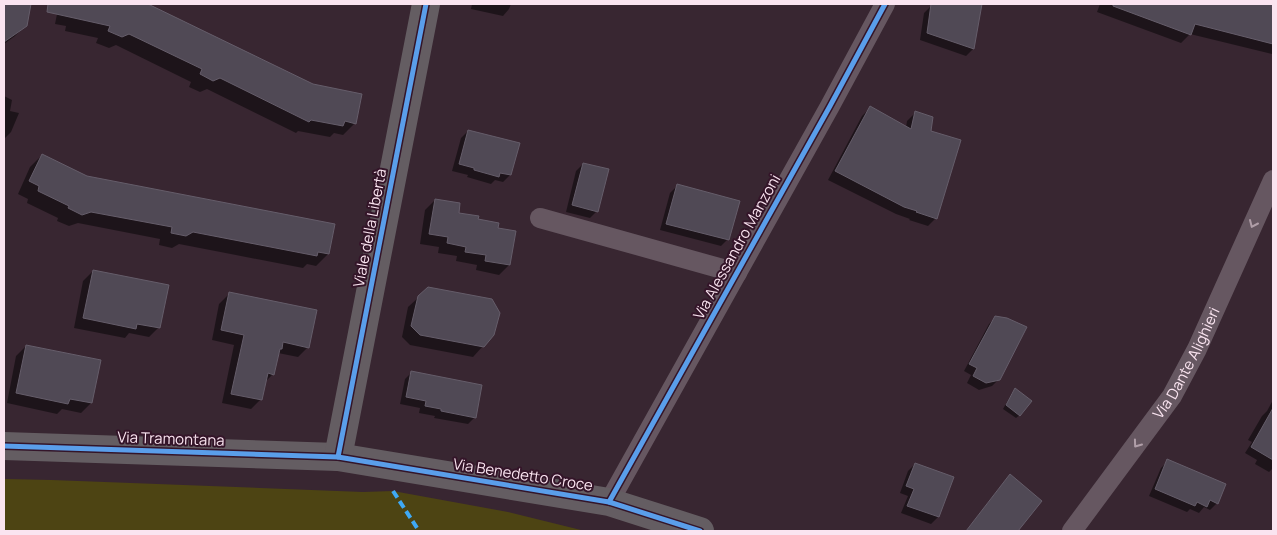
<svg xmlns="http://www.w3.org/2000/svg" width="1277" height="535" font-family="Manrope,sans-serif">
<style>
.green{fill:#4d4413}
.shadow{fill:#0007}
.building{fill:#504955;stroke:#655d6a}
.lines{fill:none;stroke-linecap:round;stroke-linejoin:round}
.street{stroke:#665761;stroke-width:20}
.secondary{stroke:#645d62;stroke-width:28}
.quiet{stroke:#3fa9f5;stroke-width:4;stroke-dasharray:8 4;stroke-linecap:butt}
.cycleway-casing{stroke:#341529;stroke-width:8}
.cycleway{stroke:#5a9eea;stroke-width:5}
.oneway{stroke:#b09ea8}
.labels{text-anchor:middle;stroke-width:4;stroke-linejoin:round;paint-order:stroke}
.street-label{font-size:15px;fill:#fae4f0;stroke:#341529}
</style>
<rect width="100%" height="100%" fill="#382631"/>
<path class="green" d="M4 479 52 480 363 492 393 491 508 512 585 531H4Z"/>
<g class="shadow">
<path d="M4 4H29L25 26 15 36 4 44Z"/>
<path d="M59 4H145L312 86 355 123 343 135 334 133 330 137 298 131 296 133 207 89 200 92 189 87 191 82 116 45 109 48 96 43 98 38 65 31 66 26 55 24Z"/>
<path d="M472 4H511L509 9 503 16 471 9Z"/>
<path d="M938 4H972L981 6 973 49 966 56 920 40 924 13 931 6 935 7Z"/>
<path d="M1100 4H1204L1231 14 1233 12 1235 4H1273V53L1272 54 1190 34 1181 43 1097 12Z"/>
<path d="M4 96 12 100 10 111 19 113 11 132 4 139Z"/>
<path d="M870 108 906 128 907 121 915 113 930 132 936 218 928 226 909 220 910 219 896 214 828 180 862 116Z"/>
<path d="M468 131 510 175 503 182 495 180 491 184 467 177 468 175 452 171 461 138Z"/>
<path d="M42 155 87 177 328 254 316 266 307 264 303 268 179 244 172 248 159 245 160 239 78 223 69 226 57 221 58 218 27 203 28 199 18 194 30 167Z"/>
<path d="M583 164 597 211 590 218 566 212 576 171Z"/>
<path d="M677 186 728 239 721 246 660 230 670 193Z"/>
<path d="M435 200 457 214 477 220 496 229 509 265 499 275 476 270 477 265 456 261 457 256 438 253 439 247 420 244 425 210Z"/>
<path d="M93 271 159 327 149 337 129 333 125 338 74 328 83 281Z"/>
<path d="M229 294 308 347 298 357 278 353 273 374 264 383 261 399 251 409 222 403 234 345 212 340 219 304Z"/>
<path d="M419 297 483 346 473 357 410 345 402 337 408 307Z"/>
<path d="M996 317 999 379 992 386 979 390 967 383 971 375 964 371 989 324Z"/>
<path d="M26 346 91 403 81 413 62 409 57 414 7 403 16 356Z"/>
<path d="M412 372 475 417 468 424 434 418 435 416 419 413 420 408 400 404 405 379Z"/>
<path d="M1015 390 1020 415 1016 418 1003 409 1012 393Z"/>
<path d="M1273 400V468L1269 472 1255 464 1257 460 1245 453 1252 442 1248 440 1262 416 1267 411Z"/>
<path d="M1168 461 1217 503 1210 510 1204 507 1199 513 1190 509 1187 512 1149 496 1161 468Z"/>
<path d="M915 464 953 478 938 517 931 524 901 513 908 496 900 493 908 471Z"/>
<path d="M1010 476 1040 501 1017 531H966L1003 483Z"/>
</g>
<g class="building">
<path d="M4 4H31L27 26 4 42Z"/>
<path d="M48 4H148L313 84 362 94 356 124 345 121 343 126 311 120 309 122 220 78 213 81 200 74 202 69 129 34 122 37 108 31 110 26 47 12Z"/>
<path d="M931 4H982L974 49 927 33Z"/>
<path d="M1113 4H1273V44L1195 24 1191 35 1113 6Z"/>
<path d="M870 106 911 129 915 111 933 117 931 131 961 140 937 219 916 212 917 211 904 207 835 171Z"/>
<path d="M468 130 520 143 511 175 500 173 499 177 474 170V168L459 164Z"/>
<path d="M42 154 87 176 335 224 329 254 318 252 317 256 193 232 186 236 171 233 172 227 91 212 82 215 68 208 69 206 38 191 39 186 29 181Z"/>
<path d="M583 163 609 169 598 212 572 205Z"/>
<path d="M677 184 740 201 729 240 666 224Z"/>
<path d="M435 199 460 203 459 213 479 216 478 219 499 223 498 228 516 231 510 265 485 261 486 255 465 252 466 247 447 243 448 237 429 234Z"/>
<path d="M93 270 169 285 160 328 137 324 136 329 83 318Z"/>
<path d="M428 287 492 299 500 313 494 335 484 347 420 335 411 326 418 296Z"/>
<path d="M229 292 317 310 309 348 283 342 282 349H280L274 375 268 373 262 400 231 394 244 335 221 330Z"/>
<path d="M995 316 1007 318 1027 327 1000 380 986 383 973 376 977 368 969 364Z"/>
<path d="M26 345 101 360 92 403 70 399 68 404 16 393Z"/>
<path d="M411 371 482 385 476 418 441 411V409L425 406 426 401 406 397Z"/>
<path d="M1015 388 1032 401 1020 416 1006 405Z"/>
<path d="M1273 408V460L1251 447Z"/>
<path d="M1167 459 1226 484 1218 504 1210 500 1207 507 1197 502 1195 506 1155 489Z"/>
<path d="M915 463 954 477 939 517 907 506 914 489 906 486Z"/>
<path d="M1010 474 1042 501 1018 531H966Z"/>
</g>
<g class="lines">
<g class="street">
<path d="M540 218 737 273"/>
<path d="M609 502 830 106 885 4"/>
<path id="s1" d="M1072 531 1172 396 1197 349 1273 180"/>
</g>
<g class="secondary">
<path d="M4 446 338 457 609 502 700 531"/>
<path d="M338 457 426 4"/>
</g>
<path class="quiet" d="M393 491 419 531"/>
<defs>
<g id="cycleway">
<path d="M4 446 338 457 609 502 700 531"/>
<path d="M338 457 426 4"/>
<path d="M609 502 830 106 885 4"/>
</g>
</defs>
<use href="#cycleway" class="cycleway-casing"/>
<use href="#cycleway" class="cycleway"/>
</g>
<defs><path id="oneway-chevron" d="M-2-3.5L2.5 0L-2 3.5" fill="none" stroke-width="1.6" stroke-linecap="round" stroke-linejoin="round" transform="scale(1.25)"/></defs>
<g class="oneway">
<use href="#oneway-chevron" transform="translate(1253 224) rotate(114)"/>
<use href="#oneway-chevron" transform="translate(1137 444) rotate(126)"/>
</g>
<g class="labels">
<g class="street-label">
<text transform="translate(370 228) rotate(-79)" y="5">Viale della Libertà</text>
<text transform="translate(737 247) rotate(-61)" y="5">Via Alessandro Manzoni</text>
<text dy="5" stroke="none"><textPath href="#s1" startOffset="204">Via Dante Alighieri</textPath></text>
<text transform="translate(171 439) rotate(2)" y="5">Via Tramontana</text>
<text transform="translate(523 475) rotate(9)" y="5">Via Benedetto Croce</text>
</g>
</g>
<rect width="1277" height="535" fill="none" stroke="#fae4f0" stroke-width="10"/>
</svg>
